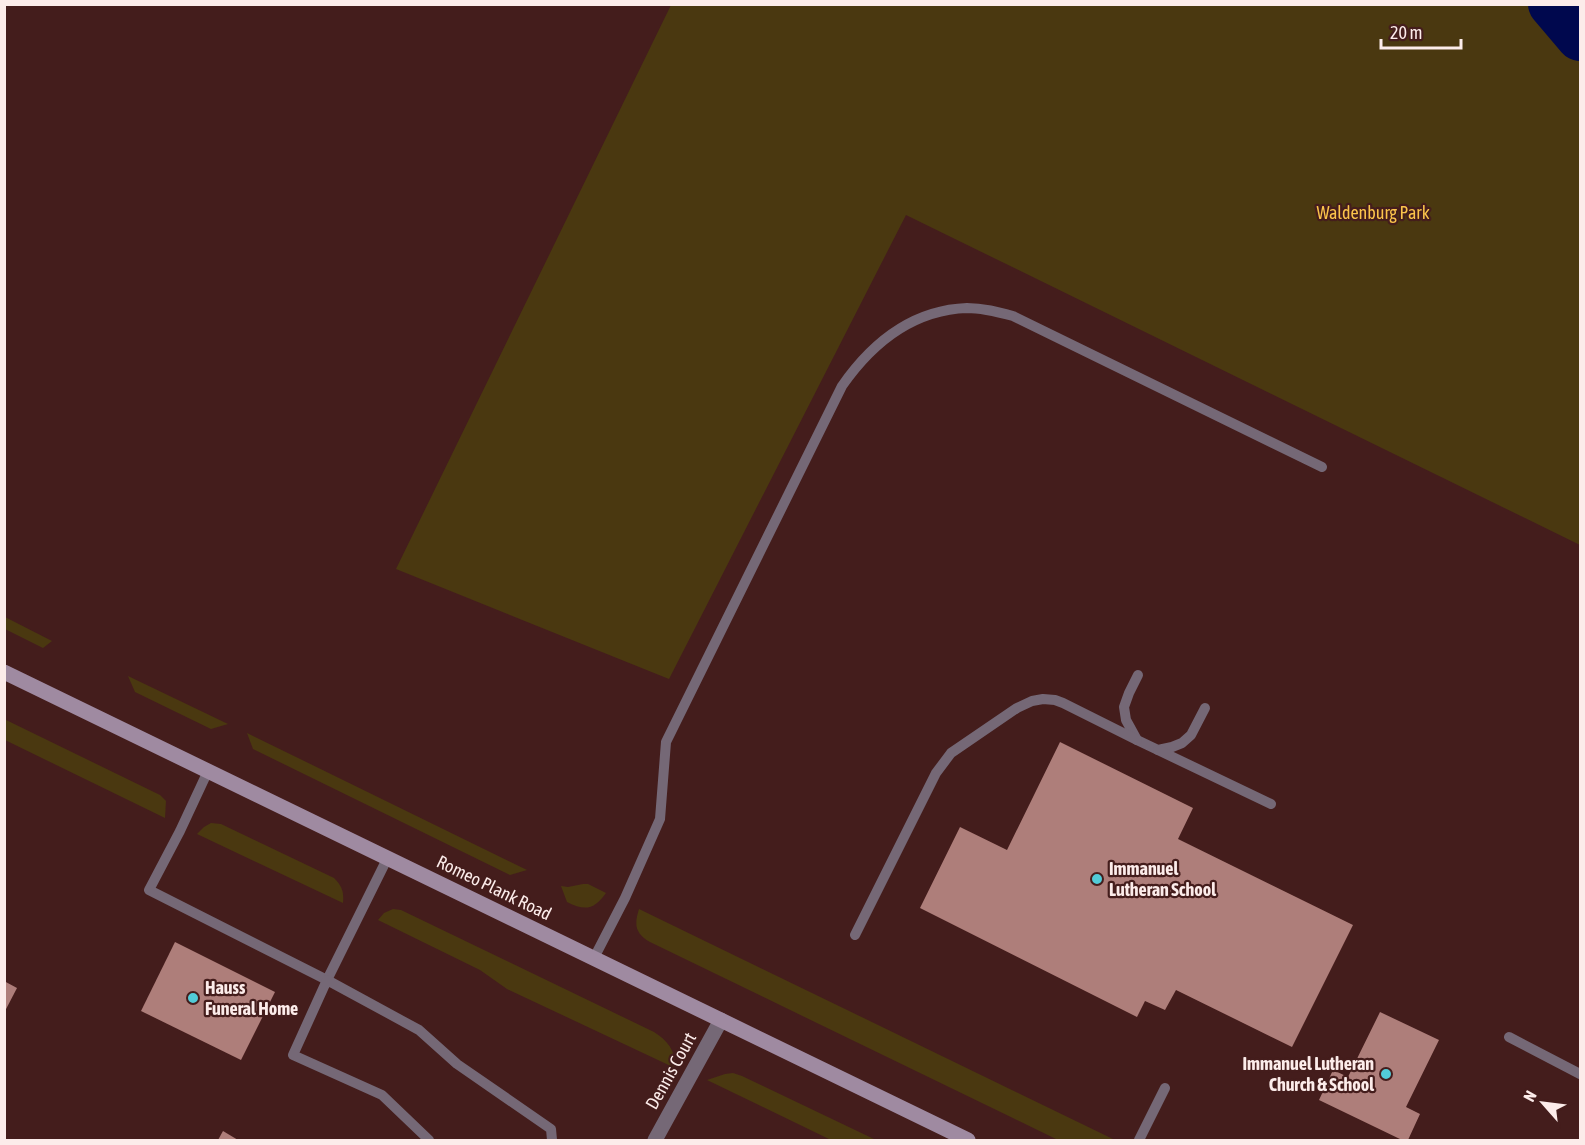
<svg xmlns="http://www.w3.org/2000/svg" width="1585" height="1145" font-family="'Asap Condensed',sans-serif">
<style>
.green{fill:#4a3810}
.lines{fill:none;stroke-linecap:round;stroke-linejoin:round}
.river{stroke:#00084e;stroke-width:48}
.building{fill:#ae7e7a}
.service{stroke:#756876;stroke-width:10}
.minor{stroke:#756876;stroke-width:15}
.secondary{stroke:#9f8aa1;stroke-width:15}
.poi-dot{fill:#52cbd7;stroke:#441d1c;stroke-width:2}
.labels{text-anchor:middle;stroke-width:4.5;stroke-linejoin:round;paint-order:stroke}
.park-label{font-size:18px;fill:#fbc44b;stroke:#441d1c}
.poi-label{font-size:18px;font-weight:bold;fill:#fcecea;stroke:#441d1c;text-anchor:start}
.street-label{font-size:18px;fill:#fcecea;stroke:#441d1c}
</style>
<rect width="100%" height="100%" fill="#441d1c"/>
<g class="green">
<path d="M671 5H1580V545L906 215 669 679 396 569Z"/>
<path d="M4 617H5L52 641 43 648 5 629Z"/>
<path d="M128 676 228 724 211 729 135 692Z"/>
<path d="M4 719 160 795 166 801 165 818 5 740Z"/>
<path d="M247 733 527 870 510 875 253 749Z"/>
<path d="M211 823 221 824 334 878C342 886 344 892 343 903L197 834 204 827Z"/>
<path d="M583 884H588L606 893C594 910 585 911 567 902L561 886 568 887Z"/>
<path d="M393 909 401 910 654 1032C668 1041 676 1051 675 1068L507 989 480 970 378 920 384 913Z"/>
<path d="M639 909 1115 1140H1058L650 942C635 933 634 925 639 909Z"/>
<path d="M733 1073 742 1076 876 1140H831L707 1080 725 1074Z"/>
</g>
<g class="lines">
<path class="river" d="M1552 4 1580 37"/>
</g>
<g class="building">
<path d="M1060 742 1193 808 1178 839 1353 925 1292 1047 1176 990 1165 1010 1145 1001 1137 1017 920 908 960 827 1007 850Z"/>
<path d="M175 942 275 992 241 1060 141 1011Z"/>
<path d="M4 981 17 988 4 1013Z"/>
<path d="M1380 1012 1439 1040 1406 1107 1420 1114 1408 1140H1402L1319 1100 1333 1070 1348 1077Z"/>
<path d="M223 1131 238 1140H218Z"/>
</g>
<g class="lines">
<g class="service">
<path d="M1138 675 1129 693 1124 707 1126 720 1137 740 1158 750 1172 747 1182 743 1191 735 1205 708"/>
<path d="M1158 750 1271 804"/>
<path d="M208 771 180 831 149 890 327 980 387 859"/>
<path d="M855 935 936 773 951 753 1017 708 1032 701 1043 699 1055 700 1063 703 1137 740"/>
<path d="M594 958 625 898 660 819 666 742 842 386C872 343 913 310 967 308 983 308 998 312 1013 316L1322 467"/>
<path d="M1509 1037 1580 1074"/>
<path d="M429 1140 382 1095 293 1055 327 980 419 1030 457 1064 551 1129 552 1140"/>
<path d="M1139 1140 1165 1088"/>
</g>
<path class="minor" d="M655 1140 721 1020"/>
<path class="secondary" d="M4 672 968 1140"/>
</g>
<g class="poi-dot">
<circle cx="1097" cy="879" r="6"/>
<circle cx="193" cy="998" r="6"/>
<circle cx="1386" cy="1074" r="6"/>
</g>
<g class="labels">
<g class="park-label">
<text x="1373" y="219">Waldenburg Park</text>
</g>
<g class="poi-label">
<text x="1109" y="875">Immanuel<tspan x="1109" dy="21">Lutheran School</tspan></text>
<text x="205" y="994">Hauss<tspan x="205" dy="21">Funeral Home</tspan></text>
<text x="1374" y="1070" text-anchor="end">Immanuel Lutheran<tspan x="1374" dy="21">Church &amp; School</tspan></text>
</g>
<g class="street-label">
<text transform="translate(494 888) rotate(26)" y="6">Romeo Plank Road</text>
<text transform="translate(671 1071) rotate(-61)" y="6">Dennis Court</text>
</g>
</g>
<rect width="1585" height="1145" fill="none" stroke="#fcecea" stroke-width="12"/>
<g transform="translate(1543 1103) rotate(298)" stroke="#441d1c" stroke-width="4.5" paint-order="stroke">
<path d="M0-4.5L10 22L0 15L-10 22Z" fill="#fcecea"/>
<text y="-9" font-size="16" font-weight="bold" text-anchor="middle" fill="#fcecea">N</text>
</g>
<path d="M1381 39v9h80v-9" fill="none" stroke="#fcecea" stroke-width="3"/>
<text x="1390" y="39" font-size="18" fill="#fcecea" stroke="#441d1c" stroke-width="4.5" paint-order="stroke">20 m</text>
</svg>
